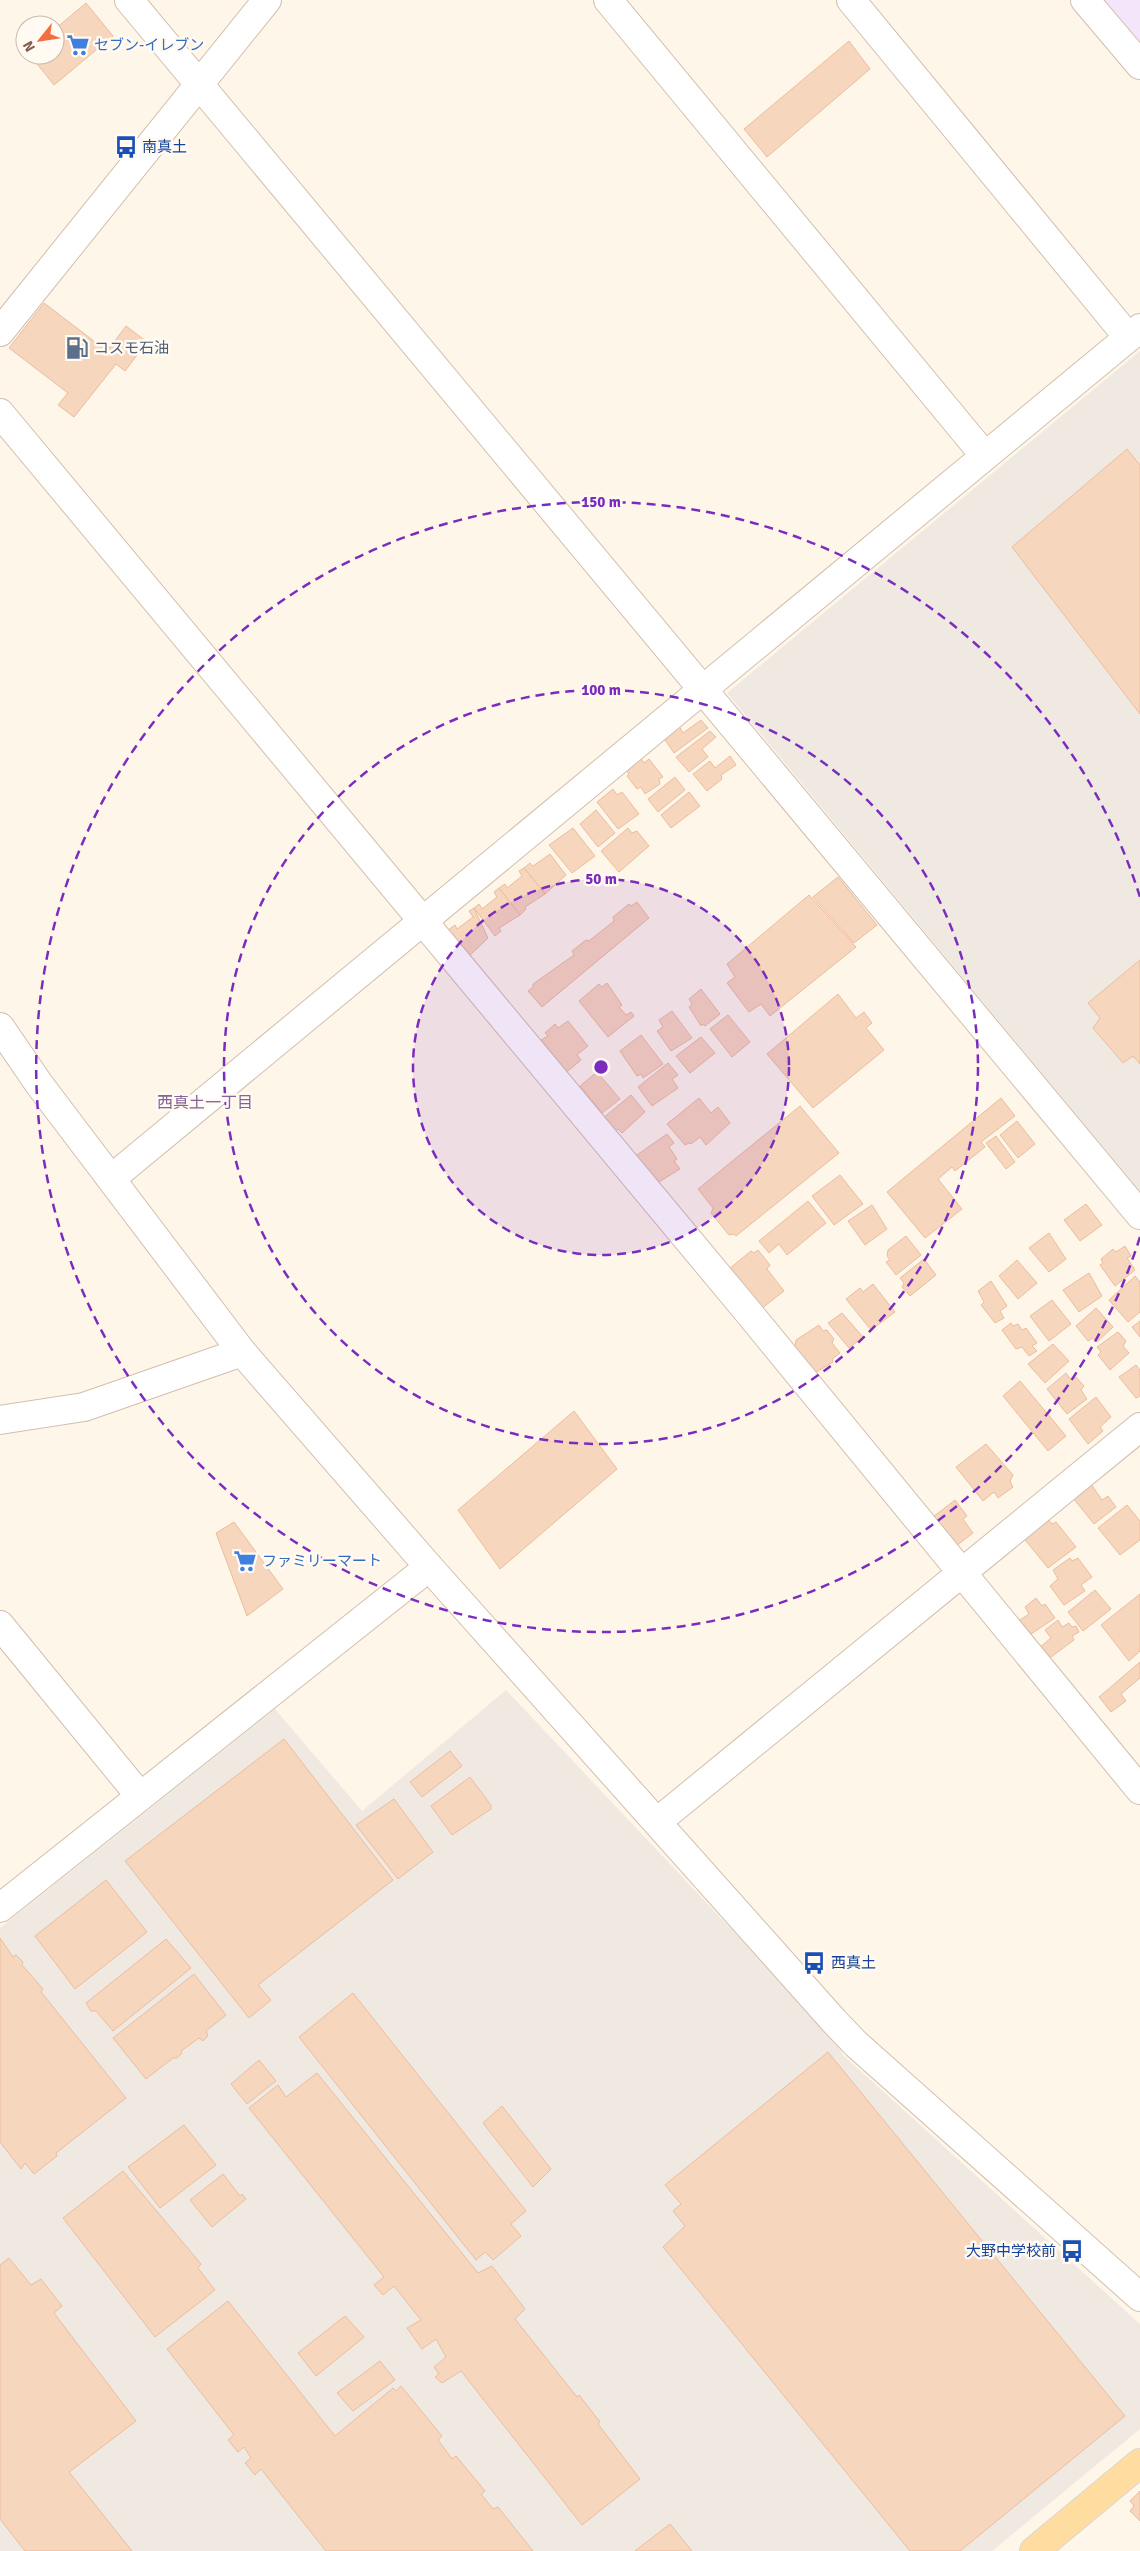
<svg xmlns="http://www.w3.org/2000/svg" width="1140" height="2551" font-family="Signika,'Noto Sans JP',sans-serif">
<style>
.industrial{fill:#efe9e2}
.education{fill:#f4e5fb}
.building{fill:#f7d6be;stroke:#ecbc9c}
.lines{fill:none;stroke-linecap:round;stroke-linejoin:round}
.minor-casing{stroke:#d3bead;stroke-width:30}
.major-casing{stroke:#ddd5d0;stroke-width:30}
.minor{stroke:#fff;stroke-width:28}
.major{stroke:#ffdda0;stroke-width:28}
.ring{fill:none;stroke:#7b2cbf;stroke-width:2.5;stroke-dasharray:9 6}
.labels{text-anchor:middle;stroke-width:5;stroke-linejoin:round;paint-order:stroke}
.shop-label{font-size:15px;fill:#366cbe;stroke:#fffaf2;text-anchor:start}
.transit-label{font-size:15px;fill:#164399;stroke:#fffaf2;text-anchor:start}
.service-label{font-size:15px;fill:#4e5e75;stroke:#fffaf2;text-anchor:start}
.neighbourhood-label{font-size:16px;fill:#876199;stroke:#fffaf2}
.centre{fill:#7b2cbf;stroke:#fffaf2;stroke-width:2.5}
.ring-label{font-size:15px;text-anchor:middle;font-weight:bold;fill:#7b2cbf;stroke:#fffaf2;stroke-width:5;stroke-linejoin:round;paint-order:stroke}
</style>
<rect width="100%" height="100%" fill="#fef7e9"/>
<g class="industrial">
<path d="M1140 351V1192L727 693Z"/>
<path d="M506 1690 836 2040 843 2055 1140 2324V2429L992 2551H0V1928L275 1709 362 1811Z"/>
</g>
<path class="education" d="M1096 0H1140V54Z"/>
<g class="building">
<path d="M86 3 113 36 54 85 30 55H55V29Z"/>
<path d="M849 41 870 69 767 157 744 129Z"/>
<path d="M44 303 107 351 126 326 147 342 125 371 116 364 74 417 58 405 68 393 9 348Z"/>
<path d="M1127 449 1140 465V714L1012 547Z"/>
<path d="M701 720 708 728 674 753 663 737 679 726 683 733Z"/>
<path d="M710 731 716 737 702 749 708 757 689 772 676 757Z"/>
<path d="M730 756 736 765 721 775 722 779 707 791 693 774 710 761 715 768Z"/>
<path d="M641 758 644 763 649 759 663 777 659 779 660 784 645 794 641 787 637 789 627 776 629 774 625 769Z"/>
<path d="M675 777 685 790 658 812 648 799Z"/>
<path d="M613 789 617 795 622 792 639 814 618 829 597 802Z"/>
<path d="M689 792 700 806 671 828 661 815Z"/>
<path d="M596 810 615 833 598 847 580 824Z"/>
<path d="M573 828 595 856 572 873 549 845Z"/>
<path d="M628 828 632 833 637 831 649 846 619 872 601 851Z"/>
<path d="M550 854 566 875 545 894 524 868 530 863 533 866Z"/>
<path d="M524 868 545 894 525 907 526 909 520 915 499 888 505 884 507 888 522 876 519 871Z"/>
<path d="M838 877 877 925 854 943 813 897Z"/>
<path d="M499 888 520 915 499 928 501 931 495 936 474 908 479 904 482 909 497 897 494 892Z"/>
<path d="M809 895 856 947 770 1016 761 1004 749 1012 727 983 735 977 727 964Z"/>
<path d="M637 902 649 918 542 1007 528 991 533 987V984L574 955 572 951 586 940 589 941 614 921 613 917 629 904 631 906Z"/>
<path d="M474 908 488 938 465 960 444 933 455 925 457 929 473 917 469 911Z"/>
<path d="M1140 960V1064L1133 1056 1123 1063 1093 1028 1100 1018 1088 1003Z"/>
<path d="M607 983 622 1005 619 1007 626 1015 631 1012 634 1016 608 1037 579 1001 599 984 602 987Z"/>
<path d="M701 989 720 1014 705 1026 703 1024 701 1026 689 1007 692 1004 689 999Z"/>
<path d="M838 994 856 1018 864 1012 872 1023 866 1028 884 1050 813 1108 767 1054Z"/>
<path d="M672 1011 692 1038 671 1051 657 1031 663 1027 659 1020Z"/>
<path d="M728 1015 750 1042 732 1057 710 1029Z"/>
<path d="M568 1021 588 1046 577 1055 581 1060 563 1075 554 1064 557 1060 541 1040 548 1036 545 1033 555 1024 558 1028Z"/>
<path d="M641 1035 663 1064 643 1078 641 1074 637 1076 620 1051Z"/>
<path d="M701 1037 715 1053 690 1073 676 1056Z"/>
<path d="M668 1063 678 1075 672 1079 678 1088 652 1106 638 1087Z"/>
<path d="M597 1072 620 1099 602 1113 580 1086Z"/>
<path d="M631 1095 645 1112 622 1133 618 1129 614 1132 602 1119Z"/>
<path d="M699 1098 711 1113 718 1107 730 1123 706 1145 700 1137 691 1144 689 1143 685 1145 667 1124Z"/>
<path d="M1001 1098 1015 1116 981 1142 985 1147 955 1171 952 1167 938 1179 962 1209 925 1238 887 1192Z"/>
<path d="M800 1106 839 1153 736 1236 734 1234 729 1235 711 1213 713 1208 698 1189Z"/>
<path d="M1017 1121 1035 1144 1018 1158 1000 1135Z"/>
<path d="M667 1134 674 1143 669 1147 677 1159 674 1161 680 1169 659 1182 657 1179 652 1183 634 1157Z"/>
<path d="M996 1136 1015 1162 1006 1169 986 1143Z"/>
<path d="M840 1175 863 1204 834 1225 812 1196Z"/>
<path d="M808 1201 826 1223 787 1255 779 1244 769 1253 759 1241Z"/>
<path d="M1086 1204 1102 1225 1080 1241 1064 1220Z"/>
<path d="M872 1205 887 1229 865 1245 848 1221Z"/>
<path d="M1049 1233 1066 1259 1049 1272 1029 1248Z"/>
<path d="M906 1236 921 1255 896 1275 886 1262 890 1260 887 1256 888 1250Z"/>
<path d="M1125 1246 1131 1256 1127 1258 1135 1270 1115 1286 1100 1265 1103 1263 1101 1259 1113 1249 1116 1252Z"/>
<path d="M758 1250 770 1265 767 1269 784 1291 761 1309 729 1269 751 1251 754 1253Z"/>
<path d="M924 1259 936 1275 910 1296 902 1287 904 1283 900 1278Z"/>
<path d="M1017 1260 1037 1283 1018 1299 999 1276Z"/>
<path d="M1089 1273 1102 1296 1079 1312 1063 1290Z"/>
<path d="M1135 1276 1140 1282V1312L1128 1322 1109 1300Z"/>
<path d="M991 1281 1007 1306 1000 1311 1004 1318 995 1323 981 1305 984 1302 978 1291Z"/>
<path d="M873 1284 895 1312 871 1330 846 1299 860 1288 863 1292Z"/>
<path d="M1052 1300 1071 1324 1049 1341 1030 1316Z"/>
<path d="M1096 1308 1113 1327 1097 1342 1093 1338 1088 1341 1076 1326Z"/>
<path d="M842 1313 863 1337 849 1348 828 1323Z"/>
<path d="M1140 1321V1337L1132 1327Z"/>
<path d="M1011 1323 1013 1326 1018 1324 1022 1330 1026 1328 1037 1343 1032 1346 1037 1351 1029 1356 1022 1347 1016 1349 1002 1330Z"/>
<path d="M819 1325 823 1331 827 1330 834 1339 832 1343 840 1353 832 1359 833 1362 813 1374 795 1347 796 1340Z"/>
<path d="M1118 1332 1126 1341 1123 1346 1129 1353 1110 1370 1098 1355 1101 1352 1097 1347Z"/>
<path d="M1053 1344 1069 1361 1045 1383 1028 1364Z"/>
<path d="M1136 1365 1140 1370V1396L1136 1398 1119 1377Z"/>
<path d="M1066 1373 1071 1380 1076 1377 1084 1386 1081 1390 1087 1399 1067 1414 1047 1389Z"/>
<path d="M1020 1381 1066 1436 1048 1451 1003 1396Z"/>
<path d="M1096 1397 1111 1417 1100 1427 1103 1431 1088 1444 1069 1419Z"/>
<path d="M574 1411 617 1469 500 1569 458 1510Z"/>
<path d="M986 1444 1013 1475 1010 1481 1013 1487 998 1498 994 1492 983 1501 956 1467Z"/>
<path d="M1091 1484 1102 1500 1108 1496 1116 1507 1094 1524 1073 1498Z"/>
<path d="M955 1500 967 1516 963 1519 973 1533 956 1546 933 1517Z"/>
<path d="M1127 1505 1140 1521V1540L1120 1555 1098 1528Z"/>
<path d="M1045 1515 1052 1524 1056 1522 1076 1547 1048 1568 1021 1535Z"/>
<path d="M234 1522 283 1589 247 1616 216 1533Z"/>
<path d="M1070 1558 1072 1561 1078 1558 1092 1577 1081 1585 1085 1591 1064 1605 1050 1586 1058 1579 1053 1570Z"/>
<path d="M1095 1590 1111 1609 1083 1631 1068 1612Z"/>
<path d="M1140 1594V1651L1129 1661 1101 1625Z"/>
<path d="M1036 1598 1042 1606 1045 1604 1055 1618 1028 1636 1017 1622 1029 1614 1025 1607Z"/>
<path d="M1058 1620 1062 1627 1069 1623 1072 1627 1076 1626 1079 1632 1072 1636 1074 1640 1047 1660 1038 1649 1051 1638 1045 1630Z"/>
<path d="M1140 1662V1678L1121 1694 1126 1701 1111 1712 1099 1697Z"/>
<path d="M284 1739 393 1880 258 1985 271 2000 249 2018 125 1861Z"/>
<path d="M450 1751 462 1766 422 1797 410 1782Z"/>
<path d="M470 1777 491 1805V1809L452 1835 431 1806Z"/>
<path d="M394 1799 433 1852 398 1879 356 1825Z"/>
<path d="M106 1880 147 1932 75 1989 35 1936Z"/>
<path d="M0 1938 13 1957 16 1955 23 1962 22 1965 43 1989 41 1992 126 2098 56 2153 57 2156 34 2174 25 2163 21 2169 0 2142Z"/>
<path d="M166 1939 191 1968 113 2031 96 2011H91L86 2003Z"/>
<path d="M194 1974 226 2015 206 2031 208 2036 203 2041 199 2038 181 2051 182 2053 177 2058H173L146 2079 113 2038Z"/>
<path d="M353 1993 526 2211 511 2224 521 2236 493 2260 485 2252 476 2260 299 2037Z"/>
<path d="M828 2052 1125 2416 960 2551H910L663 2247 685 2226 673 2211 681 2204 665 2185Z"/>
<path d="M259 2060 276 2081 247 2104 231 2084Z"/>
<path d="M317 2073 478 2273 492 2266 525 2309 515 2319 577 2397 579 2395 600 2422 598 2424 640 2479 582 2525 461 2371 442 2383 435 2377 439 2374 434 2367 446 2357 436 2339 422 2349 407 2328 421 2320 394 2286 383 2295 374 2285 384 2277 249 2108 278 2085 286 2097Z"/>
<path d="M502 2106 551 2169 533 2187 483 2123Z"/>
<path d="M184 2125 216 2165 160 2208 128 2167Z"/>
<path d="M123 2171 201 2264 198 2268 215 2290 155 2337 63 2218Z"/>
<path d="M223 2174 240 2196 242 2194 246 2199 212 2227 190 2200Z"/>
<path d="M9 2258 31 2285 41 2279 62 2306 54 2313 136 2421 69 2472 132 2551H25L0 2519V2265Z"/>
<path d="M228 2301 335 2436 393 2388 396 2391 401 2386 442 2436 438 2440 452 2459 456 2456 485 2491 481 2494 493 2509 498 2507 533 2551H326L261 2469 255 2475 245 2463 251 2458 244 2447 238 2452 228 2440 234 2435 167 2349Z"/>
<path d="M345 2316 364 2337 316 2376 298 2353Z"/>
<path d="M380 2361 395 2380 353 2411 337 2393Z"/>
<path d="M1140 2491V2521L1130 2511 1134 2506 1130 2501Z"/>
<path d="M670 2524 692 2551H635Z"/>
</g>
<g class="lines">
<defs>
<g id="minor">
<path d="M129 0 1140 1215"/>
<path d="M608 0 985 456"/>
<path d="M851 0 1128 337"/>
<path d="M1085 0 1140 65"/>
<path d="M0 332 267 0"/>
<path d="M0 413 749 1313 1140 1790"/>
<path d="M0 1027 39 1084 242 1352 429 1567 834 2021 856 2044 1140 2297"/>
<path d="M112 1178 1140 328"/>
<path d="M0 1420 84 1407 242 1352"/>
<path d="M0 1625 140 1796"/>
<path d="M657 1822 1140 1427"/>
<path d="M0 1908 429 1567"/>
</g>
<path id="major" d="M1034 2551 1140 2463"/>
</defs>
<use href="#minor" class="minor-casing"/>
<use href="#major" class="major-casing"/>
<use href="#minor" class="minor"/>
<use href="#major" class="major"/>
</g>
<circle cx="601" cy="1067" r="188" fill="#7b2cbf" fill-opacity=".12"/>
<g class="ring">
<circle cx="601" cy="1067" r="188"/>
<circle cx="601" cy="1067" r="377"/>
<path d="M1140 1237A565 565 0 1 1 1140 897"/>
</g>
<defs>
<symbol id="supermarket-bare" viewBox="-9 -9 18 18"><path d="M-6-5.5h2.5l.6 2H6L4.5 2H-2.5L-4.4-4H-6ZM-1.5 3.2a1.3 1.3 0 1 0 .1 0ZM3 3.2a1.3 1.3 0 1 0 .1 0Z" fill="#3f7fe0" stroke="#fffaf2" stroke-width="2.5" paint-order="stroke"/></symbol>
<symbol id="bus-bare" viewBox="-9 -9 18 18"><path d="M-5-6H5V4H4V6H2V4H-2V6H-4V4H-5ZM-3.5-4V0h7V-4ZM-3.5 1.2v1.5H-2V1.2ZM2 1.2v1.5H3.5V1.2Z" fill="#1a4fb4" stroke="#fffaf2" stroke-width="2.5" paint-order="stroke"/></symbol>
<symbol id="fuel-bare" viewBox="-9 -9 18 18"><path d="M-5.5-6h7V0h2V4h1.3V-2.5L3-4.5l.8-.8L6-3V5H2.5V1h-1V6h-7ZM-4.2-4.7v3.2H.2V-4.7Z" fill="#5c6f8a" stroke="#fffaf2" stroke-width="2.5" paint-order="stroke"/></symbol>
</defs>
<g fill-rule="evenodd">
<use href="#supermarket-bare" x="62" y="29" width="32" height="32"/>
<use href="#bus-bare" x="110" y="131" width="32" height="32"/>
<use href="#fuel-bare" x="61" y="332" width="32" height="32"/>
<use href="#supermarket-bare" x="229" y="1545" width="32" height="32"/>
<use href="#bus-bare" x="798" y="1947" width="32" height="32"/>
<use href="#bus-bare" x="1056" y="2235" width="32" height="32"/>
</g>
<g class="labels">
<g class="shop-label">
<text x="94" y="50">セブン-イレブン</text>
<text x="262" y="1566">ファミリーマート</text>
</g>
<g class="transit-label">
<text x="142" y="152">南真土</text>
<text x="831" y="1968">西真土</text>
<text x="1056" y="2256" text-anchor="end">大野中学校前</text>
</g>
<g class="service-label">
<text x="94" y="353">コスモ石油</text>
</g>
<g class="neighbourhood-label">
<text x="205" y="1108">西真土一丁目</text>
</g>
</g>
<circle cx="601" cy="1067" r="8" class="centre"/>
<g class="ring-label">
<text x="601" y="507">150 m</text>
<text x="601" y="695">100 m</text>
<text x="601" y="884">50 m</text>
</g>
<g transform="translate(40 40) rotate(240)"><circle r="24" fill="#fffaf2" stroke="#cbbbae"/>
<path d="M0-4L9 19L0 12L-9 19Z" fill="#f46e43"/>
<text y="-8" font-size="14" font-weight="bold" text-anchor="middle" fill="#7d5c49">N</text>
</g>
</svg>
